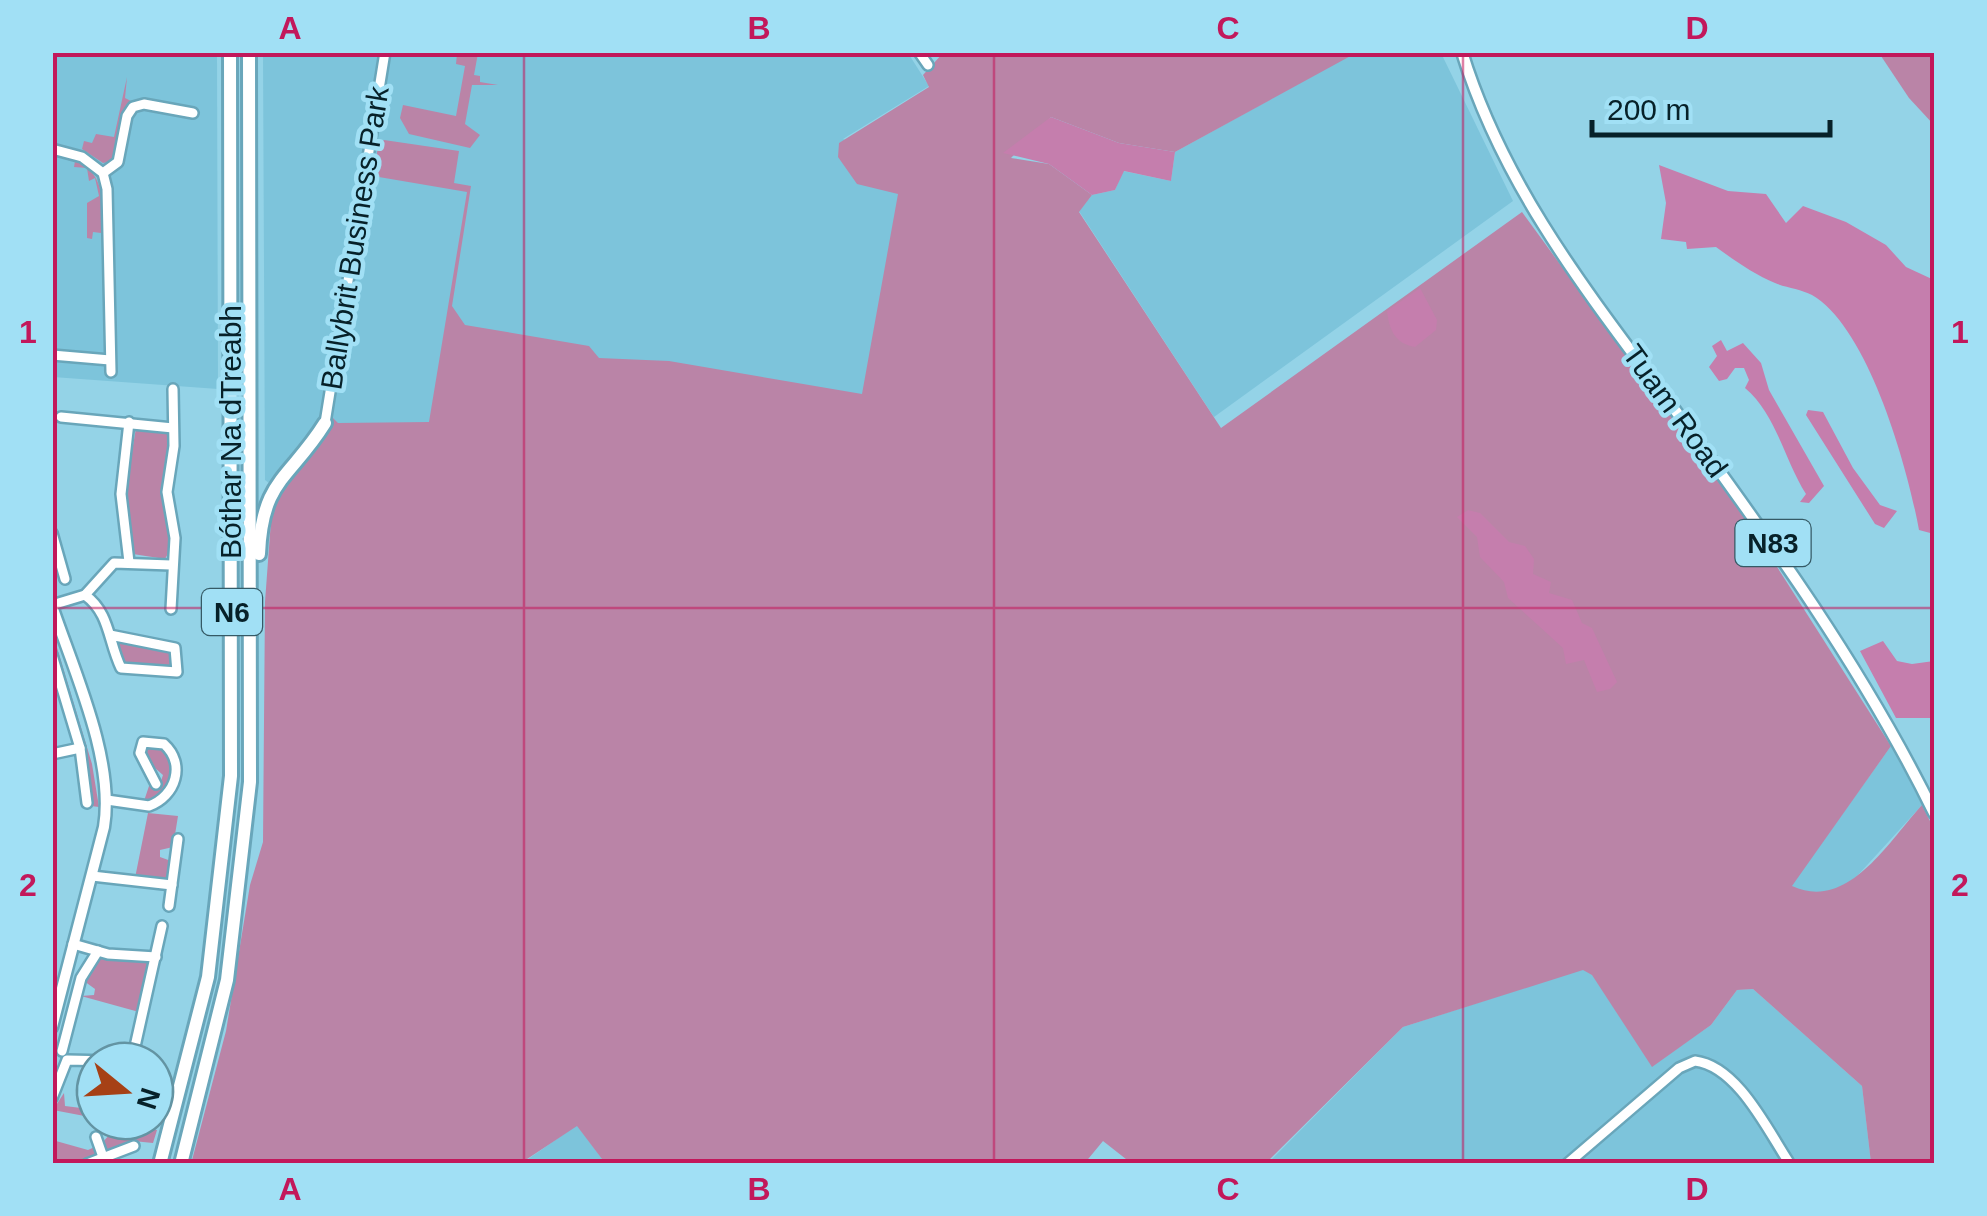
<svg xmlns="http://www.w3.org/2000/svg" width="1987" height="1216" font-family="Helvetica,sans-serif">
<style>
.built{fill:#7dc4db}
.green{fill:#ba84a7}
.forest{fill:#c57ead}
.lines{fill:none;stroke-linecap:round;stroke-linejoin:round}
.minor-casing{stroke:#69a6ba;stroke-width:14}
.major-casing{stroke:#69a6ba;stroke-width:15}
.highway-casing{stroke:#69a6ba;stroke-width:18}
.minor{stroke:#fff;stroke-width:9}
.major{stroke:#fff;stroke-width:10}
.highway{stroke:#fff;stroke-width:12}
.grid{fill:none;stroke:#c2185b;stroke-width:2.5;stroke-opacity:0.55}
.labels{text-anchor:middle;stroke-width:9;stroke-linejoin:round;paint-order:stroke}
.shield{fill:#a1e0f5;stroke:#355a66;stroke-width:2.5}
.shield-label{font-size:28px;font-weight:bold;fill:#072129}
.street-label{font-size:30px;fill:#072129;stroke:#a1e0f5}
.neatline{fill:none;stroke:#c2185b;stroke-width:4}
.grid-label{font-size:32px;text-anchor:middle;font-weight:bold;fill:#c2185b}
</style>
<rect width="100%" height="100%" fill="#94d3e7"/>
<g class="built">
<path d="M1356 52 1441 53 1513 201 1214 417 1079 211 1092 195 1115 190 1123 171 1171 181 1175 152Z"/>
<path d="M52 53H217L218 389 53 377Z"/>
<path d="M263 53H908L929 86 843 139 906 159 1000 430 338 423 281 492 265 480Z"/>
<path d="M1891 746 1922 805 1847 887 1811 895 1791 886Z"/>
<path d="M1583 969 1592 974 1652 1066 1711 1025 1737 990 1753 989 1862 1086 1871 1163 1267 1164 1403 1027Z"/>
<path d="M577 1125 605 1163 521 1164Z"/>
</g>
<g class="green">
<path d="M450 53H478L474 75 480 76V82L498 85H472L465 124 480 135 470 148 409 134 400 118 403 105 456 116 465 66 456 64 457 54Z"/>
<path d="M943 53H1356L1175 152 1119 143 1051 117 1011 158 1049 164 1092 195 1079 212 1221 428 1522 212 1751 526 1891 746 1792 886C1848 912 1888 842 1922 805L1932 825 1934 1163H1871L1862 1086 1753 989 1737 990 1711 1025 1652 1067 1592 975 1583 970 1403 1027 1266 1163H1131L1103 1141 1084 1164 605 1163 577 1126 521 1163 191 1164 226 1031 250 885 263 842 265 602 272 507 333 418 338 423 429 422 467 192 373 176 378 147 384 140 459 151 454 183 471 186 452 306 465 325 589 346 599 358 669 361 862 394 898 194 857 184 838 157 839 143 929 87 923 75Z"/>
<path d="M1879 53H1934V125L1909 98Z"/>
<path d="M127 77 125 98 133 102 123 112 113 161 103 163 82 149 84 141 92 143 96 134 114 137Z"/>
<path d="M75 161C110 174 102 214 102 245L101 233 93 232 92 239 87 238V203L99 196 95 178 89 181 87 168 74 167Z"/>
<path d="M136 428 167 431 170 439 164 493 171 548 165 559 133 554 125 493Z"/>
<path d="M122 640 172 649 175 669 123 665 117 645Z"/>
<path d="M55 641 92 764 99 807 91 806 85 750 53 646Z"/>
<path d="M146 746 164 747 172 763 168 787 155 799 144 801 149 786 160 784 163 775 148 762Z"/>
<path d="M148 813 178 816 173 847 160 850V857L171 861 166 880 135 878Z"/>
<path d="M101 958 149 962 139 1012 81 996 94 995 95 989 84 981Z"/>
<path d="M95 1078V1118L53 1110 64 1093 65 1106 81 1108 88 1079Z"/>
<path d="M120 1123 157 1130 153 1143 133 1141 105 1150 102 1143Z"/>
<path d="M56 1141 88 1150 97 1146 98 1154 74 1163 53 1164Z"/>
</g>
<g class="forest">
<path d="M1051 117 1119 143 1175 152 1171 181 1124 171 1115 190 1092 195 1049 164 1003 153Z"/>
<path d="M1659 165 1728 191 1766 194 1786 223 1803 206 1846 222 1886 245 1906 267 1934 280V534L1919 530C1908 469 1869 328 1812 295 1801 289 1787 288 1775 283 1755 275 1734 260 1716 247L1687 249 1686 242 1661 239 1666 203Z"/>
<path d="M1420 288 1437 320 1436 330 1415 347C1395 344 1389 329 1387 311Z"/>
<path d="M1721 340 1727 351 1743 343 1761 363 1769 390 1824 486 1809 503 1800 502 1806 494C1784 459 1776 414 1745 388L1749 380 1744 368H1735L1727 379 1719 381 1709 367 1717 356 1712 346Z"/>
<path d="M1808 410 1823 412 1853 468 1880 505 1897 511 1884 528 1875 524 1806 415Z"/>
<path d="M1468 510 1480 513 1509 542 1525 546 1534 559 1533 574 1551 582 1549 593 1572 600 1582 623 1592 628 1617 682 1610 689 1597 692 1584 660 1566 664 1563 648 1508 598 1504 582 1480 557 1477 537 1457 517Z"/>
<path d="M1883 641 1897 661 1912 664 1934 661V718H1896L1860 651Z"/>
</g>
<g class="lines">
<defs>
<g id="minor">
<path d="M919 52 928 65"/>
<path d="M52 149 82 157 103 173 118 162 127 116 133 107 144 104 193 113"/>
<path d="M103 173 107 189 111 372"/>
<path d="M52 355 110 360"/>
<path d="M61 417 173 428"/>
<path d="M129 422 121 494 129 562"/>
<path d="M325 423 385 52"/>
<path d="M52 533 65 579"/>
<path d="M85 595C110 613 108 641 121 668L177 672 175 648 110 635"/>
<path d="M52 605 85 595 114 563 171 565"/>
<path d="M171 609 175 538 167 492 174 446 173 389"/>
<path d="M52 655 80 748 87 803"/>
<path d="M52 754 80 748"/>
<path d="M107 800 149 806C176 796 186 764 164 744L143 742 140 753 156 784"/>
<path d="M92 876 172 885"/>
<path d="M169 906 178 839"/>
<path d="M73 944 108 954 156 957"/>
<path d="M62 1051 81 978 98 951"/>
<path d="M134 1051 162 926"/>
<path d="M52 1098 67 1060 111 1061"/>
<path d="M96 1137 103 1157"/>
<path d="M87 1164 134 1146"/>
<path d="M1567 1164 1679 1068 1695 1061C1737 1066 1767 1129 1788 1161"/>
</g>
<g id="major">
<path d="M1462 52C1504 189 1591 297 1675 410 1770 540 1863 668 1934 813"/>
<path d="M52 606C74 671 115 760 104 827L52 1027"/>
</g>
<g id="highway">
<path d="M259 554C262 479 290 479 325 423"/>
<path d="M160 1164 208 977 231 776 230 52"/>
<path d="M181 1164 227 980 250 782 249 52"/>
</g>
</defs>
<use href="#minor" class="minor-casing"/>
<use href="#major" class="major-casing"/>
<use href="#highway" class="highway-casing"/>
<use href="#minor" class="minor"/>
<use href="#major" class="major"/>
<use href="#highway" class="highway"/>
</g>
<path class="grid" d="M524 52V1164M994 52V1164M1463 52V1164M52 608H1934"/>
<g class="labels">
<g class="shield">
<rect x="1735.5" y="520" width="75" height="46" rx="8"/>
<rect x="202" y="589" width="60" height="46" rx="8"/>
</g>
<g class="shield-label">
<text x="1773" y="553">N83</text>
<text x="232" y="622">N6</text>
</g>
<g class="street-label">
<text transform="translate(355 238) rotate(-81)" y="10">Ballybrit Business Park</text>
<text transform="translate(1675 411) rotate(54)" y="10">Tuam Road</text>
<text transform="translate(231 432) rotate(-90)" y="10">Bóthar Na dTreabh</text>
</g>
</g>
<rect width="1987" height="1216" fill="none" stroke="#a1e0f5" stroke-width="110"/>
<g transform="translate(125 1091) rotate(108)"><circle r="48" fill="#a1e0f5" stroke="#6394a3" stroke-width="2.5"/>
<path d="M0-8L18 38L0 25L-18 38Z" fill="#a64116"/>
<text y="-15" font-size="28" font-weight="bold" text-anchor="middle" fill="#072129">N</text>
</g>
<path d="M1592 120v15h238v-15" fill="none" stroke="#072129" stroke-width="5"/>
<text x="1607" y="120" font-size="30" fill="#072129" stroke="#a1e0f5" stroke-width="8" paint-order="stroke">200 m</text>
<rect x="55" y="55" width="1877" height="1106" class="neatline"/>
<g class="grid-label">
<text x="290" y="39">A</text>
<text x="759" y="39">B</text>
<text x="1228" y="39">C</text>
<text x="1697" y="39">D</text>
<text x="28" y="343">1</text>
<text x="1960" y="343">1</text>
<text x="28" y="896">2</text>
<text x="1960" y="896">2</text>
<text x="290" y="1200">A</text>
<text x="759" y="1200">B</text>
<text x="1228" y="1200">C</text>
<text x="1697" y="1200">D</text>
</g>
</svg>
